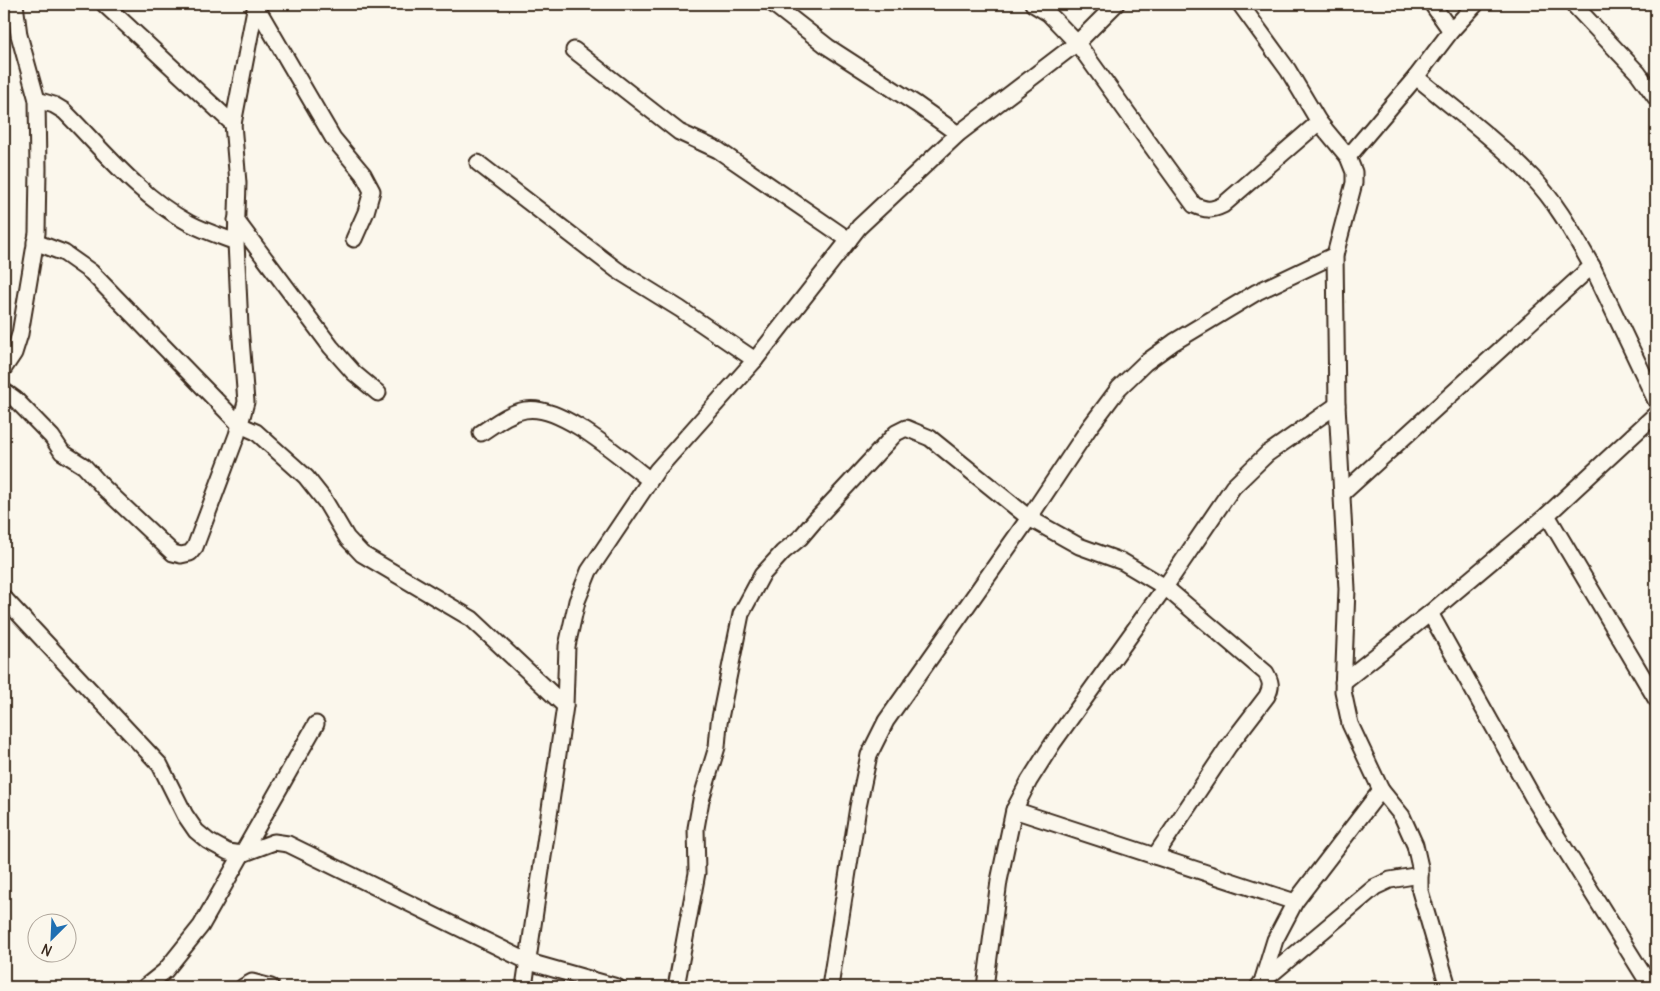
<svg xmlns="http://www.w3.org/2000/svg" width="1660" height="991" font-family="Delius,sans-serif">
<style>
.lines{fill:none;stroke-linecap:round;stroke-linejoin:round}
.minor-casing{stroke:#3b2a1e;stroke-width:19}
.minor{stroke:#fbf7ec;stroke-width:15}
</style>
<rect width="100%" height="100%" fill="#fbf7ec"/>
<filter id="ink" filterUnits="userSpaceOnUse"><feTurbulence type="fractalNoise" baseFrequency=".02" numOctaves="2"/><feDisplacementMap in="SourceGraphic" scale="10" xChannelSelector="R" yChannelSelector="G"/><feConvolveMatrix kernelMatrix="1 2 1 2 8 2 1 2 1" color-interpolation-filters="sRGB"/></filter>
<g filter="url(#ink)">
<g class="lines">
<defs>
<g id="minor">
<path d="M104 4 233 124"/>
<path d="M773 4 828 47 916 104 958 134"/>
<path d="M1033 4 1048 13 1077 43 1194 205C1205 210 1211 211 1223 205L1319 122"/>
<path d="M1240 4 1288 70 1319 122 1348 157 1354 172V183L1335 255 1337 405 1347 589 1343 691 1350 724 1381 790"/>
<path d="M1432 4 1451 31"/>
<path d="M1573 4 1638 73 1656 98"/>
<path d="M256 6 333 138 363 174 372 191 366 212 354 239"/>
<path d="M574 50 679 132 718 150 849 240"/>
<path d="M1416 77 1451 31 1476 4"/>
<path d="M37 100 54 105 64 111C103 150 139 196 189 223 204 231 220 236 236 242"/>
<path d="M1348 157 1416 77C1455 109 1497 141 1532 177 1557 203 1574 235 1592 266"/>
<path d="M478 163 617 270 680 309 755 360"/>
<path d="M236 220 331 347 354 373 378 393"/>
<path d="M35 242 64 253 91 272 240 425 256 432 306 477 325 501 347 538 362 554 472 619 565 706"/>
<path d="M4 368 14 353 20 334 37 233 38 169 37 100 19 35 15 4"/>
<path d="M4 391 15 399 52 437 62 452 84 466 103 487 173 553 181 555 190 553 195 547 237 435 246 402 240 326 236 242 238 183 233 124 256 4"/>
<path d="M481 433C495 424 508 413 525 410 561 403 622 459 650 480"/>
<path d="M1342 494 1592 266 1656 401"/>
<path d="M1547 515 1656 414"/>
<path d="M4 598 160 765 185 815 196 831 208 841 228 852 242 854 274 842 288 844 529 962 617 987"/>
<path d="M1430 613 1547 515 1656 699"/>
<path d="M1343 682 1430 613 1535 801 1651 987"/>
<path d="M1295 902 1014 810 1029 781 1053 743 1165 587 1233 487 1267 454 1337 405"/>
<path d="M1262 982 1375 887 1390 880 1420 875"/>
<path d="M145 987 165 971 201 926 316 724"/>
<path d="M243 987 252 982 271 987"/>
<path d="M524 987 565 706 567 646 577 601 589 571 657 470 755 360 859 227 958 134 1077 43 1116 4"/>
<path d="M676 987 697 873 696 828 701 800 717 747 719 723 741 614 762 575 783 552 800 538 817 518 896 433 906 428 930 438 1029 518 1079 546 1123 562 1165 587 1266 673C1271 682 1272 686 1267 696L1228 747 1155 856"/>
<path d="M830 987 858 807 869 755 886 721 1029 518 1089 428 1119 388 1145 363 1174 342 1257 292 1335 255"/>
<path d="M985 987 999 881 1014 810"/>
<path d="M1258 987 1262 982 1275 940 1295 902 1381 790 1402 816 1415 845 1420 867V891L1448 987"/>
</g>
</defs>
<use href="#minor" class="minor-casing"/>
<use href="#minor" class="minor"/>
</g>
</g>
<rect width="1660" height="991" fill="none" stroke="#fbf7ec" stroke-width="20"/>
<rect x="10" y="10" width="1640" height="971" fill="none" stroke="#3b2a1e" stroke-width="2" filter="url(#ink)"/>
<g transform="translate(52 938) rotate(204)"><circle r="24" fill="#fbf7ec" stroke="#aea59a"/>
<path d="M0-4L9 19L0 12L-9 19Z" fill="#1f6fb2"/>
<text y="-8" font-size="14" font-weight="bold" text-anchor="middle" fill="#3b2a1e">N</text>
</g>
</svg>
